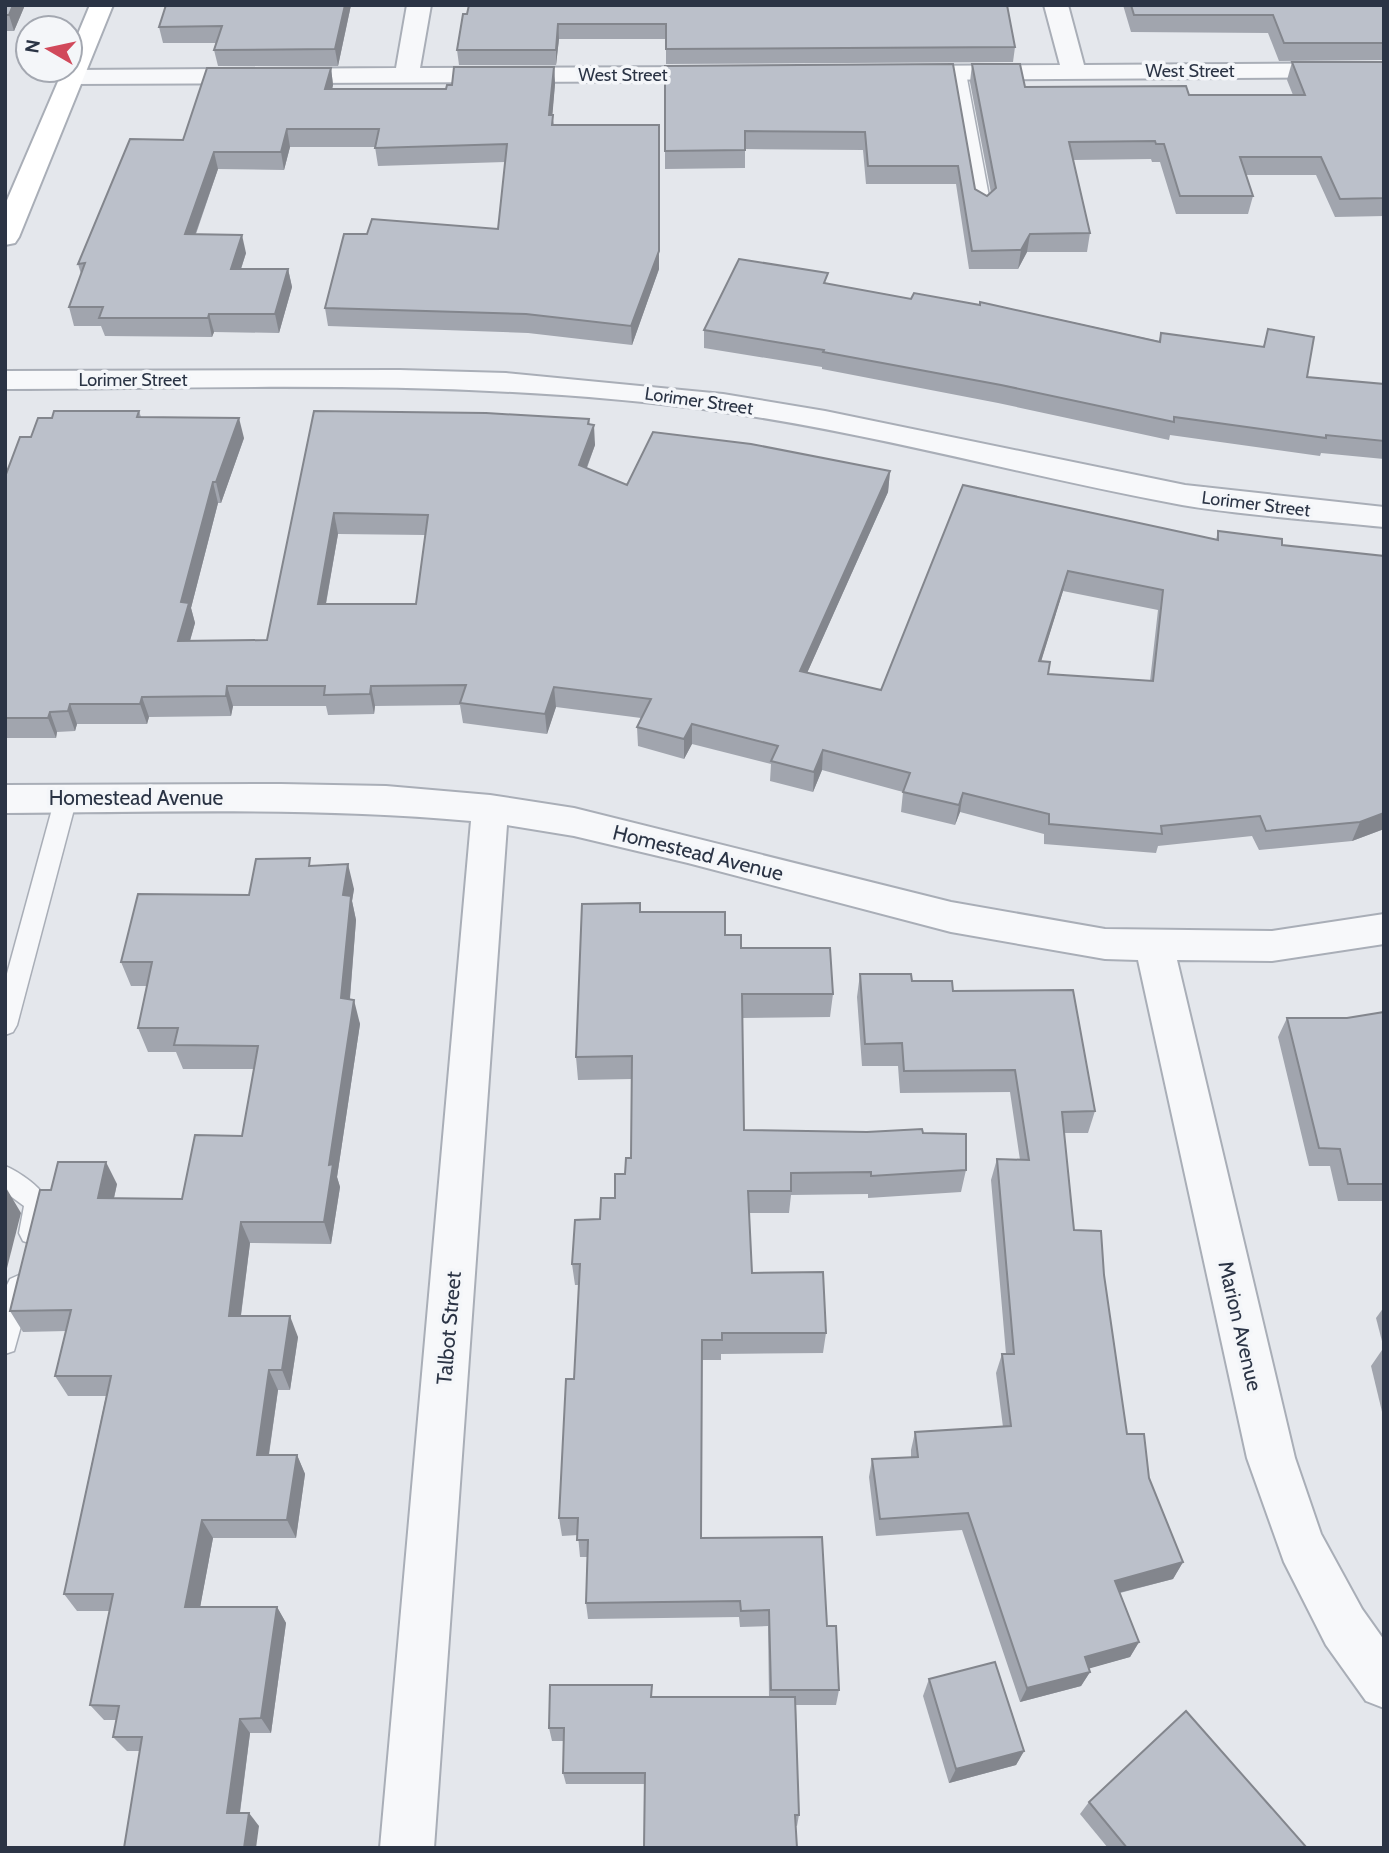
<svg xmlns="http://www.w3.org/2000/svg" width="1389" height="1853" font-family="Cabin,sans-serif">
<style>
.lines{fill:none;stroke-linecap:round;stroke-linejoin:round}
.service-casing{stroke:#a9aeb7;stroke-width:3}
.minor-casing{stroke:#a9aeb7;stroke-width:4}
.secondary-casing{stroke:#a9aeb7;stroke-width:4}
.service{fill:#f7f8fa;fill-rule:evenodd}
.minor{fill:#f7f8fa;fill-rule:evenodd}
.secondary{fill:#fff;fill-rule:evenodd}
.wall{fill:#a1a5ae;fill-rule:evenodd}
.shaded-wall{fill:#83868d}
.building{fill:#bbc0ca;stroke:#83868d;stroke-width:2;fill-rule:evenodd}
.labels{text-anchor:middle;stroke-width:7;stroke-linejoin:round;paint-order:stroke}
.far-street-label{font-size:18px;fill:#2b3445;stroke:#f4f6f9}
.street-label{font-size:21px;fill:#2b3445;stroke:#f4f6f9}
</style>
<rect width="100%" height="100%" fill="#e4e7ec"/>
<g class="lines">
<defs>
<g id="service">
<path d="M959 69 966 73 991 207 983 212 975 207 952 73Z"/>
<path d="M66 790 74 792 77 798 17 1025 13 1032 5 1035V981L55 798 58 792Z"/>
<path d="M5 1166C15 1170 22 1175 30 1181 54 1200 54 1214 41 1241L32 1244 23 1241 19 1233 24 1206 5 1192Z"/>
<path d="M19 1275 28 1279 32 1287 14 1351 5 1354V1289L10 1279Z"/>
</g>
<g id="minor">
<path d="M407 5H431L420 68 718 67 727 69 730 74 727 79 718 81 72 84 63 82 60 77 63 72 72 70 396 68Z"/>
<path d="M1044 5H1068L1084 65 1384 63V77L901 80 892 78 889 73 892 68 901 66 1060 65Z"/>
<path d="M400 370 506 373 723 394 825 411 1185 485 1384 507V527C1317 520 1248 516 1182 505 1029 477 878 434 724 412 486 378 245 388 5 389V371Z"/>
<path d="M281 784 386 786 490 795 574 808 951 902 1105 929 1272 931 1384 914V944L1272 961 1177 960 1295 1458 1321 1534 1362 1609 1384 1640V1708L1366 1701 1326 1645 1284 1562 1247 1458 1138 960 1105 959 951 932 688 863 574 836 507 825 434 1848H380L471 821C316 807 160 812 5 813V785Z"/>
</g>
<path id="secondary" d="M90 5H113L19 237 15 243 5 245V205L63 70H70V53Z"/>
</defs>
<use href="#service" class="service-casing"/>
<use href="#minor" class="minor-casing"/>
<use href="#secondary" class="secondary-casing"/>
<use href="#service" class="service"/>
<use href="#minor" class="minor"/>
<use href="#secondary" class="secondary"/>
</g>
<g class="wall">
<path d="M5 5H25L14 31H5Z"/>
<path d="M166 5H351L338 66H218L214 50 216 43H163L159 27Z"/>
<path d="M469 5 1015 47 1013 62 666 64V39H559L556 65H459L457 50Z"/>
<path d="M1123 5H1384V60L1279 61 1268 33 1131 32Z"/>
<path d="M1292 62H1384V216L1335 217 1316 175H1246L1253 196 1248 214H1176L1160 162H1152L1151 159 1073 160 1090 233 1087 252H1027L1018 269H969L956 184H866L863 150 745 149V168L665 169V66L953 64 975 189 987 196 991 193 970 82 972 64 1025 87 1189 95H1293L1287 80Z"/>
<path d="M554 67 555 84 552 115 554 125 659 269 632 345 528 333 328 326 325 308 367 234 498 229 505 162 378 166 375 147H290L284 170 218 169 196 234 246 253 241 269H288L292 287 279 333 214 332 212 337 105 336 101 326H74L69 307 81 274 78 264 183 140 331 68 333 85 332 89H446L452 85Z"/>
<path d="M828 284 911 299 980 305V302L1159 341 1161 333 1263 347 1268 329 1307 377 1384 384V459L1321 453 1320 456 1170 435 1169 440 998 403 822 369V367L704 348V330Z"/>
<path d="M139 411 141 417 244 438 221 503H218L191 608 195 623 190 641 267 640 314 411 590 424 595 445 587 468 627 485 890 471 888 492 807 673 881 690 963 485 1216 540 1218 531 1282 545 1384 829 1352 841 1259 850 1252 836 1158 846 1156 853 1044 844V834L960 812 955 825 901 812 903 792 822 770 813 792 770 781 771 764 692 744 684 759 638 746 637 727 641 718 556 707 547 734 463 723 460 705 375 706 374 714 328 715 326 706H233L231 716 149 717 147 724H77L75 731 57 732 56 738H5V477L31 437 52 418ZM338 534 425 535 416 604H326ZM1063 591 1158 610 1150 681 1048 674 1041 661Z"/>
<path d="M312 865 354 889 352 901 356 920 350 999 360 1024 337 1177 340 1187 331 1244 250 1243 241 1316 298 1337 290 1390H278L269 1455H297L305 1474 296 1538H213L200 1607H277L286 1623 271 1733H250L240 1813 259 1826 140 1751H127L113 1737 117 1720H104L90 1705 110 1611H77L64 1594 106 1396H68L55 1376 66 1331 23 1332 10 1311 51 1190 117 1184 114 1198 182 1199 242 1136 254 1069H183L176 1052H148L138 1028 147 986H131L121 962 249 895Z"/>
<path d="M640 903V912L725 935 741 948 833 994 830 1017 742 1018 744 1130 923 1133 966 1170 961 1192 868 1198V1194L791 1195 789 1213H749L752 1273 826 1333 823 1353 721 1354V1360H702L701 1538 827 1626 839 1690 836 1705H796L799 1815 797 1826 645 1784H566L563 1773 564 1741H552L549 1728 653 1697H769L768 1626 740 1627 739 1617 588 1619 586 1603 587 1557H580L578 1535 562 1536 559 1518 574 1379 579 1285H575L572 1264 600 1219 615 1198 631 1158 632 1079 578 1080 576 1057Z"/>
<path d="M860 974 912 981 953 991 1095 1111 1088 1133H1064L1074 1230 1104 1275 1127 1434 1149 1478 1183 1562 1173 1579 1120 1593 1139 1642 1130 1657 1089 1668 1090 1672 1081 1686 1020 1702 962 1530 876 1536 869 1477 872 1459 911 1457V1450L915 1432 1003 1427 996 1373 1002 1354H1006L991 1180 997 1159 1020 1160 1010 1092 900 1093 898 1066H862L857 997Z"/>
<path d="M1384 1012V1201H1338L1330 1166H1309L1278 1037 1287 1018H1347Z"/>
<path d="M1384 1307V1349L1376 1318Z"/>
<path d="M1382 1350H1384V1420L1371 1366Z"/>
<path d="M929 1679 1024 1751 1016 1765 949 1783 923 1696Z"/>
<path d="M1089 1802 1307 1848H1108L1080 1814Z"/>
</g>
<g class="shaded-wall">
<path d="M13 5H25L14 31 9 15Z"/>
<path d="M345 5H351L338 66 335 49Z"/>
<path d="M558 24 559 39 556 65V50Z"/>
<path d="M554 67 555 84 551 132 549 115Z"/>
<path d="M331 68 333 85 328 107 325 89Z"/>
<path d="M287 129 290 147 284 170 281 152Z"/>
<path d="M659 143V269L632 345 631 326Z"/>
<path d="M214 152 218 169 189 252 185 234Z"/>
<path d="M1030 234 1027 252 1018 269 1021 250Z"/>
<path d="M242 235 246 253 235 287 231 269Z"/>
<path d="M288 269 292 287 279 333 275 314Z"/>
<path d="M209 314 214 332 212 337 208 318Z"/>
<path d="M239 418 244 438 221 503 216 482Z"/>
<path d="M589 419 590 435 594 425 595 445 580 485 579 465Z"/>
<path d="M890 471 888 492 799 691 800 671Z"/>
<path d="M213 482 218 503 191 608 195 623 184 661 178 641 181 602Z"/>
<path d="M334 513 338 534 322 625 318 604Z"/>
<path d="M1068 571 1063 591 1035 681 1039 661Z"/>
<path d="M227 686 233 706 231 716 226 696Z"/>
<path d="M371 686 375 706 374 714 370 694Z"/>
<path d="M554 687 556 707 547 734 545 714Z"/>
<path d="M142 697 149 717 147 724 140 704Z"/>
<path d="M70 704 77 724 75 731 68 711Z"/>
<path d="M50 712 57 732 56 738 48 718Z"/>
<path d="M692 724V744L684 759V739Z"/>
<path d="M823 750 822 770 813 792 814 772Z"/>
<path d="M963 793 960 812 955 825 959 805Z"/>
<path d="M1384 813V829L1352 841 1360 822Z"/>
<path d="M348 864 354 889 352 901 356 920 348 1021 341 998 343 895Z"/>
<path d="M354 1000 360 1024 337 1177 340 1187 331 1244 324 1222 329 1165Z"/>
<path d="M106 1162 117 1184 109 1220 98 1198Z"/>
<path d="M5 1186 21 1213 5 1276Z"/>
<path d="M241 1222 250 1243 238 1337 229 1316Z"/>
<path d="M290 1316 298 1337 290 1390 282 1370Z"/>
<path d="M269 1370 278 1390 266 1473 257 1455Z"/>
<path d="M297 1455 305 1474 296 1538 287 1520Z"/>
<path d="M202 1520 213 1538 197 1624 185 1607Z"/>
<path d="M1183 1562 1173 1579 1106 1596 1115 1581Z"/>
<path d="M277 1607 286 1623 271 1733 261 1718Z"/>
<path d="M1139 1642 1130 1657 1077 1672 1085 1657Z"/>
<path d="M1090 1672 1081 1686 1020 1702 1027 1688Z"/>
<path d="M240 1719 250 1733 238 1826 227 1813Z"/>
<path d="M1024 1751 1016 1765 949 1783 956 1769Z"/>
<path d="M249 1813 259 1826 256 1848H244Z"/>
</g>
<g class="building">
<path d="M5 5H13L9 15H5Z"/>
<path d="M166 5H345L335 49 214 50 222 26 159 27Z"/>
<path d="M469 5H1007L1015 47 666 49V24H558L556 50H457L463 14H467Z"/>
<path d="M1131 5H1384V43H1284L1273 15H1134Z"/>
<path d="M1292 62H1384V198L1340 199 1321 157H1240L1253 196H1180L1164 144H1156L1155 141 1069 142 1090 233 1030 234 1021 250 972 251 958 166H868L865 132 745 131V150L665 151V66L953 64 975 189 987 196 996 188 972 64H1020L1025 87 1186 86 1189 95H1305Z"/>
<path d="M454 67H554L549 115H553L552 125H659V251L631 326 526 314 325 308 344 234H367L372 219 498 229 507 144 375 148 379 129H287L281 152H214L185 234 242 235 231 269H288L275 314H209L208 318H99L103 307H69L85 263 78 264 130 139 183 140 207 68H331L325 89H446L447 85H452Z"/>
<path d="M739 259 828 273 824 283 911 299 914 293 980 305V302L1160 342 1161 333 1264 347 1268 329 1314 337 1307 377 1384 384V441L1326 435V438L1174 417V422L1001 385 823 352 824 350 704 330Z"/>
<path d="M54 411H139L137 417 239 418 216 482H213L181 602 189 603 178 641 267 640 314 411 486 413 589 419 588 424 594 425 579 465 627 485 653 432 751 444 890 471 800 671 881 690 963 485 1218 540V531L1282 539V545L1384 556V813L1360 822 1266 831 1260 816 1161 826 1162 834 1049 824V814L963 793 959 805 903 792 910 773 823 750 814 772 771 761 778 746 692 724 684 739 637 727 651 699 554 687 545 714 460 703 466 685 371 686 370 694 324 695 325 686H227L226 696 142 697 140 704H70L68 711 50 712 48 718H5V477L20 437H31L38 418H52ZM334 513 428 515 416 604H318ZM1068 571 1163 590 1153 681 1048 674 1050 662 1039 661Z"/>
<path d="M310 858 309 866 348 864 343 895 351 896 341 998 354 1000 329 1165 333 1164 324 1222H241L229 1316H290L282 1370H269L257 1455H297L287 1520H202L185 1607H277L261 1718 240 1719 227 1813H249L244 1848H124L142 1737H113L119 1706 90 1705 113 1594H64L111 1376H55L71 1310 10 1311 40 1190H51L58 1162H106L98 1198 182 1199 195 1135 242 1136 258 1046 174 1045 178 1028H138L152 962H121L138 894 249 895 256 859Z"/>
<path d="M640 903V912H725V935H741V948H830L833 994H742L744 1130 867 1132 922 1129 923 1133 966 1134V1170L871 1176V1172L791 1173V1191H748L752 1273 823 1272 826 1333H722V1340H702L701 1538 822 1537 827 1626H836L839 1690H771L769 1610 741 1611 740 1601 586 1603 588 1540H577L578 1518H559L566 1379H574L580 1264H572L575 1220 600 1219 601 1198H615V1174H625L626 1158H631L632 1056 576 1057 582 904Z"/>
<path d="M860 974H911L912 981H952L953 991 1073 990 1095 1111 1062 1112 1074 1230 1101 1231 1104 1275 1127 1434H1144L1149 1478 1183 1562 1115 1581 1139 1642 1085 1657 1090 1672 1027 1688 968 1513 880 1519 872 1459 918 1457 915 1432 1011 1426 1002 1354H1014L997 1159 1029 1160 1015 1070 904 1071 902 1043 865 1044Z"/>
<path d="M1384 1012V1184H1348L1340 1149 1319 1148 1287 1018H1347Z"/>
<path d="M995 1662 1024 1751 956 1769 929 1679Z"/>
<path d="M550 1685H652L651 1697H795L799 1815H795L797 1848H644L645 1773H563L564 1728H549Z"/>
<path d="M1186 1711 1307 1848H1127L1089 1802Z"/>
</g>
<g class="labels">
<g class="far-street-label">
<text x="1190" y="77">West Street</text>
<text x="623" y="81">West Street</text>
<text x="133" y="386">Lorimer Street</text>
<text transform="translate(699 401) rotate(8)" y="6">Lorimer Street</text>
<text transform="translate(1256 504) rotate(7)" y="6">Lorimer Street</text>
</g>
<g class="street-label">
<text x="136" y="805">Homestead Avenue</text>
<text transform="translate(698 853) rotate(14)" y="7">Homestead Avenue</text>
<text transform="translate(1240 1326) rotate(77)" y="7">Marion Avenue</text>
<text transform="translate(449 1328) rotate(-85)" y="7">Talbot Street</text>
</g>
</g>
<rect width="1389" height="1853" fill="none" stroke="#2b3445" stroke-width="14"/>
<g transform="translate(49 49) rotate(279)"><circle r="33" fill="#f4f6f9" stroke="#a4a8b1" stroke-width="2"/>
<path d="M0-5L12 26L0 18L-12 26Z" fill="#d1495b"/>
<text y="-10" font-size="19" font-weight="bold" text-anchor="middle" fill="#2b3445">N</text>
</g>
</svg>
